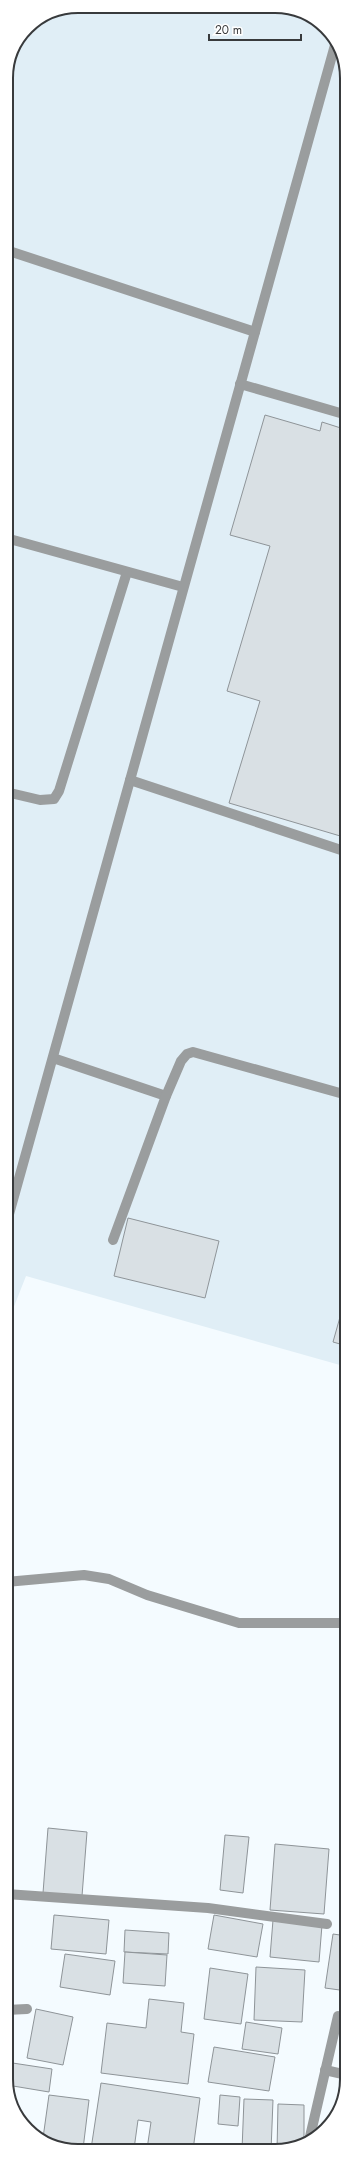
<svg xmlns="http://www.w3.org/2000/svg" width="353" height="2157" font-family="Jost,sans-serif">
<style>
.built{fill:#e0eef6}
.building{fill:#d9e0e4;stroke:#8e9498}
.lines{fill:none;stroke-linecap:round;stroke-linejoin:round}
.minor{stroke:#9a9d9e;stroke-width:10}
.rim{fill:none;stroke:#383a3c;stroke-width:2}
</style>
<rect width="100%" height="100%" fill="#f4fbff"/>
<path class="built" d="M78 6 293 8 329 31 347 73V1367L26 1276 6 1327V74L27 27 51 11Z"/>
<g class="building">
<path d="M265 415 320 431 322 422 347 430V838L229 803 260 701 227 691 270 546 230 535Z"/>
<path d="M128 1218 219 1241 205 1298 114 1276Z"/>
<path d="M347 1292V1346L333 1342Z"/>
<path d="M48 1828 87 1832 82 1896 43 1893Z"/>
<path d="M225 1835 249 1837 243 1893 220 1890Z"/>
<path d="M275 1844 329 1849 324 1914 270 1910Z"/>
<path d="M54 1915 109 1920 106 1954 51 1949Z"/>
<path d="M214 1915 263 1924 257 1957 208 1949Z"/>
<path d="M273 1920 322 1925 319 1962 270 1957Z"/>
<path d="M125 1930 169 1933 168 1954 124 1952Z"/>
<path d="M333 1934 347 1936V1991L325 1988Z"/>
<path d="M125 1952 167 1955 165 1986 123 1983Z"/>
<path d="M65 1954 115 1961 110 1995 60 1987Z"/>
<path d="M256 1967 305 1970 302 2022 254 2020Z"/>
<path d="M210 1968 248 1974 241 2024 204 2019Z"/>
<path d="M149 1999 184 2003 181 2032 194 2034 188 2084 101 2073 107 2023 146 2028Z"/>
<path d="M36 2009 73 2017 63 2065 27 2058Z"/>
<path d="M246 2022 282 2028 278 2054 242 2049Z"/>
<path d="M214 2047 275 2057 269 2091 208 2082Z"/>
<path d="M6 2062 52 2069 49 2092 7 2085Z"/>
<path d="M101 2083 200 2098 193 2150 147 2149 151 2122 138 2120 134 2149H91Z"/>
<path d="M49 2095 89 2100 83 2149H60L43 2138Z"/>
<path d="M220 2095 240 2097 238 2126 218 2124Z"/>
<path d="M244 2099 273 2100 271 2151 242 2150Z"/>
<path d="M278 2104 304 2105V2144L277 2151Z"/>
</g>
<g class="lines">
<g class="minor">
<path d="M6 250 255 332"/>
<path d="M240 384 347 415"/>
<path d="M6 538 183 587"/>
<path d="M130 780 347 852"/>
<path d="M6 792 40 800 54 799 59 791 127 572"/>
<path d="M53 1058 166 1096"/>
<path d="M6 1225 335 45"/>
<path d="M113 1240 166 1096 181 1061 187 1054 193 1052 347 1095"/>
<path d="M6 1582 84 1575 109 1579 147 1595 239 1623H347"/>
<path d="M6 1894 208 1908 327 1924"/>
<path d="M6 2010 27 2009"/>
<path d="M325 2070 347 2075"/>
<path d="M309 2141 338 2016"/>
</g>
</g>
<path d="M0 0H353V2157H0ZM78 13H275A65 65 0 0 1 340 78V2079A65 65 0 0 1 275 2144H78A65 65 0 0 1 13 2079V78A65 65 0 0 1 78 13Z" fill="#fff" fill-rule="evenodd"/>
<path class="rim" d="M78 13H275A65 65 0 0 1 340 78V2079A65 65 0 0 1 275 2144H78A65 65 0 0 1 13 2079V78A65 65 0 0 1 78 13Z"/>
<path d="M209 34v6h92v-6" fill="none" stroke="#383a3c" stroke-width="2"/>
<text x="215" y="34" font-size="12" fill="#383a3c" stroke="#ffffff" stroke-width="3" paint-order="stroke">20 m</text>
</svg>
